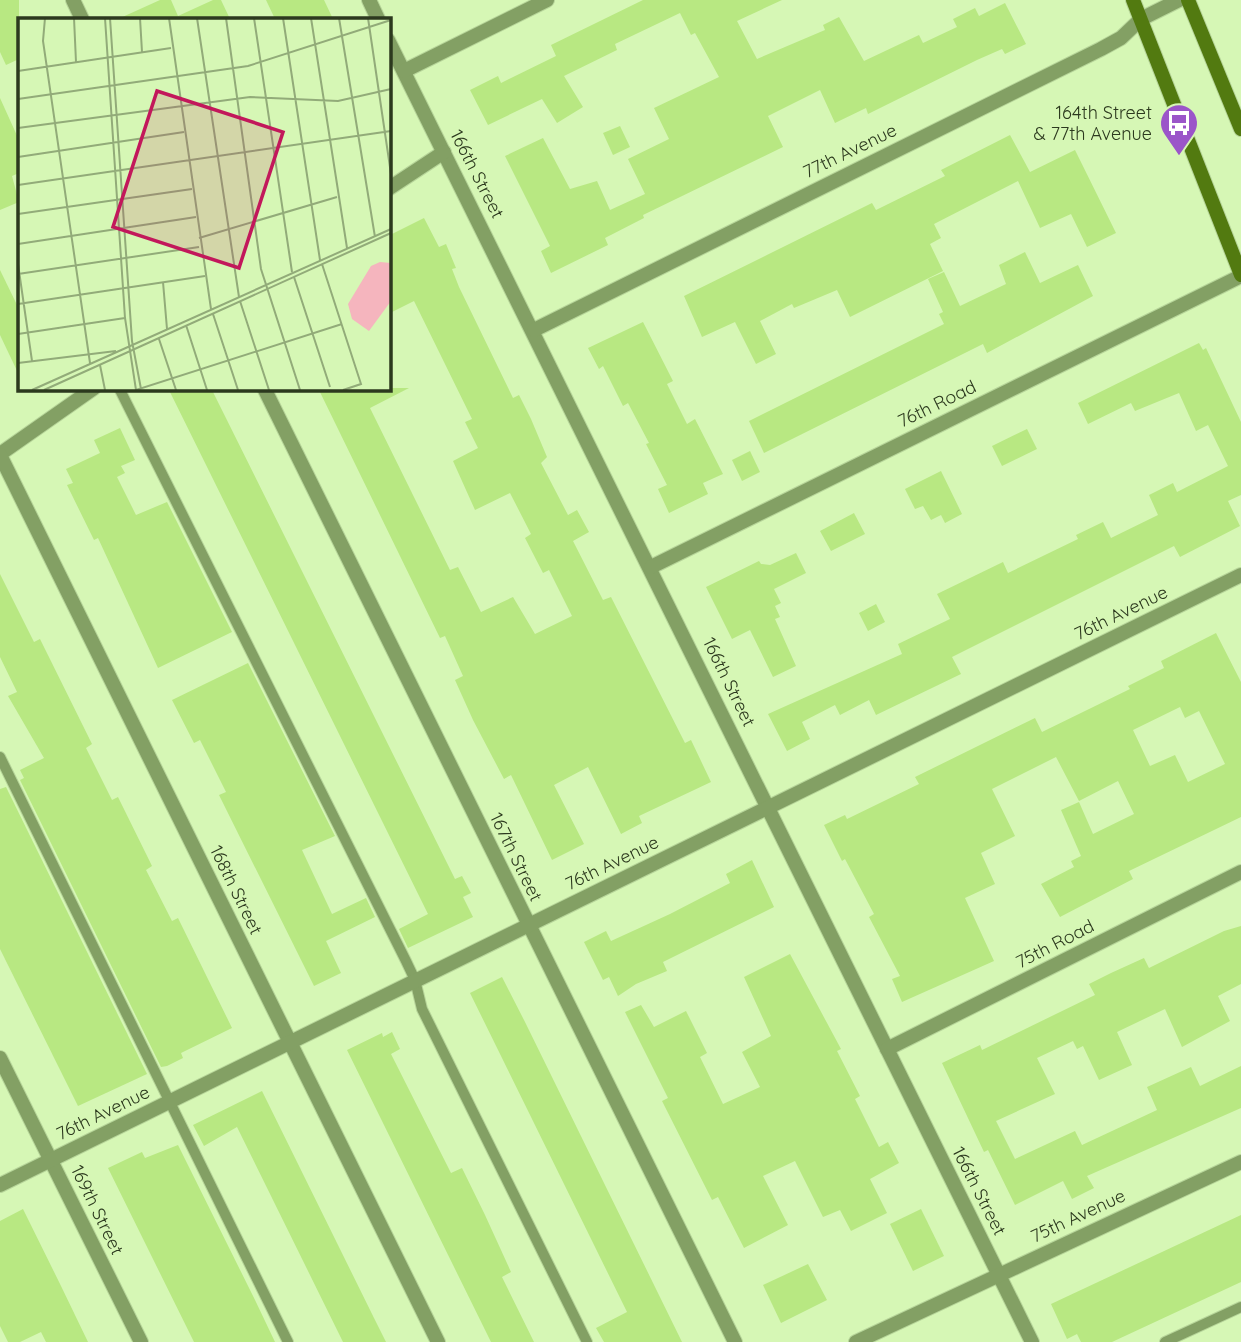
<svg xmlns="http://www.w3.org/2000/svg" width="1241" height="1342" font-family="Quicksand,sans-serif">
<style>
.building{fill:#b8e882;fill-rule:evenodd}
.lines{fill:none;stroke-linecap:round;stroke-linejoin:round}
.lane-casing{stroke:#b7d59a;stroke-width:12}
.street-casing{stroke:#b7d59a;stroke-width:16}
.secondary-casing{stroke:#b7d59a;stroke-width:16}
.lane{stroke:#83a064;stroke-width:10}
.street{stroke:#83a064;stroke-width:14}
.secondary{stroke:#527a10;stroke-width:14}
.labels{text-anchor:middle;stroke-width:5;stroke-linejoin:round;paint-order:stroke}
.poi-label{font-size:18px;fill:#2c391e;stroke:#d6f7b5;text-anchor:end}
.street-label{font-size:18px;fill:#2c391e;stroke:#d6f7b5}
.inset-road{fill:none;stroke:#92ab79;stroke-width:2}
.view{fill:#c2185b;fill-opacity:0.15;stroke:#c2185b;stroke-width:3.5}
.inset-edge{fill:none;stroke:#2c391e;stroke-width:3.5}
</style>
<rect width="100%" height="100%" fill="#d6f7b5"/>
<g class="building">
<path d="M0 0H19V59L6 65 0 52Z"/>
<path d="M160 0H171L178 16 213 0H221L230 19H118Z"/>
<path d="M266 0H324L333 19H275Z"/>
<path d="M643 0H782L737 21 757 59 825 30 823 25 839 17 864 61 919 35 923 43 957 27 953 19 975 8 979 16 1005 3 1026 44 1005 54 1002 49 977 60 868 114 866 108 835 123 820 90 768 116 783 147 643 215 644 218 605 238 608 245 551 273 541 251 550 246 505 156 543 138 570 189 597 181 610 210 645 194 628 159 669 139 654 108 719 77 695 33 691 35 680 13 615 44 617 50 564 76 583 107 557 123 542 99 488 125 470 90 498 76 501 83 556 56 551 45Z"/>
<path d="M0 98 19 140V173L12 176 19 202 0 210Z"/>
<path d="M620 126 630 147 613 155 603 133Z"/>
<path d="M1010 135 1030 172 1075 150 1116 233 1087 247 1071 214 1040 228 1018 181 934 224 941 238 930 244 943 271 850 317 837 290 794 308 792 304 760 321 776 354 756 364 735 322 702 337 684 296 872 203 876 210 945 176 941 170Z"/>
<path d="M424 218 439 247 446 244 456 268 452 269 459 287 513 398 519 395 531 419 547 457 541 463 568 515 577 510 589 532 573 541 603 600 611 597 685 743 691 740 711 782 639 816 642 823 621 834 588 767 554 785 584 844 552 860 511 775 504 779 473 720 455 680 463 676 445 636 440 638 318 388H409L370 408 450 570 458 567 481 612 513 597 535 634 572 616 549 570 543 573 525 538 531 534 510 493 475 510 453 461 478 448 465 422 472 419 414 301 388 314V236Z"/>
<path d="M1025 252 1040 283 1078 265 1093 296 987 353 983 344 764 453 749 421 944 324 939 314 943 312 928 279 944 272 960 306 1006 284 999 265Z"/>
<path d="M0 270 19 309V375L0 335Z"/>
<path d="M643 322 673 381 667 384 687 424 695 419 723 474 703 483 708 494 669 513 658 489 667 485 646 444 649 443 628 403 623 406 603 366 599 369 588 348Z"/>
<path d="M1199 343 1203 350 1206 348 1241 422V495L1228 501 1240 526 1180 557 1174 546 952 657 961 674 876 715 869 700 840 715 835 705 802 722 810 739 787 751 768 714 902 654 898 644 950 619 937 594 1003 562 1008 573 1078 539 1076 535 1103 522 1111 538 1158 515 1149 495 1173 483 1177 492 1228 466 1208 425 1196 431 1179 393 1135 411 1131 403 1088 424 1078 403Z"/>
<path d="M168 388H211L455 879 462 876 471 893 463 897 473 917 408 948 399 929 428 914Z"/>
<path d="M120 428 135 460 121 466 125 473 117 477 136 515 167 502 232 632 158 668 98 538 94 540 67 485 73 483 66 469 100 453 94 440Z"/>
<path d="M1027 429 1037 449 1002 466 992 446Z"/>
<path d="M750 451 760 472 742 481 732 460Z"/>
<path d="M941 471 962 514 945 523 941 515 931 520 923 506 915 509 905 489Z"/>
<path d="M854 513 865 534 831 551 820 531Z"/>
<path d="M796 553 806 573 774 589 781 603 775 606 780 617 775 619 796 666 773 677 750 630 732 639 706 587 759 561 761 564 770 565Z"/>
<path d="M0 574 34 642 40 639 92 744 86 748 112 800 118 797 152 866 146 870 172 921 178 918 232 1028 181 1053 183 1058 167 1066 161 1067 20 780 24 778 20 770 44 758 8 696 17 692 0 657Z"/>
<path d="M876 604 885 622 868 631 859 613Z"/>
<path d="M1216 633 1241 682V817L1129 871 1133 879 1060 917 1041 884 1074 867 1071 861 1081 856 1061 810 1079 802 1093 834 1134 814 1118 781 1079 801 1056 757 992 789 1015 836 981 853 995 884 965 898 994 961 902 1002 892 979 900 976 869 917 874 914 845 859 842 861 824 825 845 815 847 819 919 784 915 777 1035 718 1042 732 1130 689 1128 686 1164 668 1161 661ZM1180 707 1185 718 1199 711 1225 764 1188 782 1175 755 1150 766 1133 730Z"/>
<path d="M248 663 335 836 302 850 332 914 366 898 375 917 326 941 341 973 314 986 219 795 226 792 200 740 194 743 172 700Z"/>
<path d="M6 787 147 1074 78 1106 0 949V789Z"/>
<path d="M752 860 774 907 663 962 667 971 636 984 618 996 609 977 603 980 584 942 606 931 611 941 670 914 730 883 726 874Z"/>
<path d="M1241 926V984L1218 996 1230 1021 1182 1047 1165 1009 1117 1032 1132 1065 1099 1080 1083 1046 1077 1049 1073 1041 1037 1058 1055 1094 996 1121 1015 1159 1075 1131 1082 1145 1157 1110 1147 1087 1191 1067 1200 1086 1241 1066V1108L1087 1176 1094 1188 1072 1199 1063 1181 1015 1205 988 1150 984 1152 942 1063 980 1045 982 1050 1095 995 1089 984 1111 973 1144 958 1149 968 1224 931Z"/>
<path d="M790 954 841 1049 837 1051 860 1096 855 1099 879 1147 888 1142 899 1163 870 1179 887 1213 851 1231 840 1210 823 1217 795 1161 763 1176 788 1225 744 1248 718 1197 712 1200 662 1101 668 1098 625 1012 641 1005 654 1027 686 1011 707 1053 700 1057 723 1104 760 1087 742 1052 771 1036 744 977Z"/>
<path d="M502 977 525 1022 682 1342H604L596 1328 627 1312 470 993Z"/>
<path d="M392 1032 400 1049 391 1054 451 1173 462 1168 485 1215 511 1272 502 1277 534 1342H491L347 1050 382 1033 383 1037Z"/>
<path d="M262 1091 374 1318 386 1342H343L237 1127 204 1146 193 1125Z"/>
<path d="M178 1145 255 1300 275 1342H194L108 1168 142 1152 145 1158Z"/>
<path d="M23 1209 61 1286 88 1342H46L41 1332 20 1342H8L0 1326V1221Z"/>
<path d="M921 1209 944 1256 913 1271 890 1224Z"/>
<path d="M1241 1215V1282L1112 1342H1081L1077 1334 1067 1339 1051 1304Z"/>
<path d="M808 1264 827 1300 781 1323 763 1285Z"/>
</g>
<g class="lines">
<defs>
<g id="lane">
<path d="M119 388 406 961 415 980 422 1009 587 1342"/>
<path d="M0 757 288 1342"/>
<path d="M1165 1342 1241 1307"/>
</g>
<g id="street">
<path d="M73 0 82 19"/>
<path d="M369 0 378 19"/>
<path d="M388 40 1032 1342"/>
<path d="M404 71 547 0"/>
<path d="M388 189 444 152"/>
<path d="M534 330 1101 49 1121 38 1141 19 1179 0"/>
<path d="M264 388 735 1342"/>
<path d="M0 454 94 388"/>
<path d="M0 455 438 1342"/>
<path d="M651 567 1241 276"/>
<path d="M887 1049 1241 872"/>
<path d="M0 1058 141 1342"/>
<path d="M0 1185 1241 575"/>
<path d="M856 1342 1241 1162"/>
</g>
<g id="secondary">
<path d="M1133 0 1241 275"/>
<path d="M1188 0 1241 129"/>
</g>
</defs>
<use href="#lane" class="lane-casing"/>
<use href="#street" class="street-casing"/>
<use href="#secondary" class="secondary-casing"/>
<use href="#lane" class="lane"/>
<use href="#street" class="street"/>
<use href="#secondary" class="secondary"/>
</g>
<defs>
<symbol id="bus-pin" viewBox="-11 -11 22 30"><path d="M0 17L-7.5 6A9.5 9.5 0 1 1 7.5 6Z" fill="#9b55c9" stroke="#d6f7b5"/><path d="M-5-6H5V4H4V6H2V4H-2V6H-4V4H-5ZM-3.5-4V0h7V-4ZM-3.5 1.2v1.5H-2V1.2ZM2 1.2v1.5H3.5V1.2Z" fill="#fff"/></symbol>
</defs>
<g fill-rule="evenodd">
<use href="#bus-pin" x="1157" y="101" width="44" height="60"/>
</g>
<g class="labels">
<g class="poi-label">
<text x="1152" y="119">164th Street<tspan x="1152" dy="21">&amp; 77th Avenue</tspan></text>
</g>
<g class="street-label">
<text transform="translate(850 151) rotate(-26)" y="6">77th Avenue</text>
<text transform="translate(477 174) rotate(63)" y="6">166th Street</text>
<text transform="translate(937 404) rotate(-26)" y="6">76th Road</text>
<text transform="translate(1121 613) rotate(-26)" y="6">76th Avenue</text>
<text transform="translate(729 682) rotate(64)" y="6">166th Street</text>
<text transform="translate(516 857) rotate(64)" y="6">167th Street</text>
<text transform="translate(612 863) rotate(-26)" y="6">76th Avenue</text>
<text transform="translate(236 890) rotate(64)" y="6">168th Street</text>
<text transform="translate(1055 944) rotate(-27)" y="6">75th Road</text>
<text transform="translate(103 1113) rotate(-26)" y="6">76th Avenue</text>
<text transform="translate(979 1191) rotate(63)" y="6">166th Street</text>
<text transform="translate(97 1210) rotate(64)" y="6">169th Street</text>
<text transform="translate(1078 1216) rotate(-25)" y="6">75th Avenue</text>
</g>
</g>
<g transform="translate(18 18)">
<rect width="373" height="373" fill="#d6f7b5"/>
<path d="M362 244 373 245V283L351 313 334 301 330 286 353 248Z" fill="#f5b5be"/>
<path class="inset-road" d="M27 0 25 23 72 345M56 0 58 44M87 0 107 300 118 372 324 306M92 0 114 323 123 371M122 0 124 34M151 0 193 291M179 0 221 279M208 0 243 251 282 372M236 0 274 254M265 0 302 242M293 0 329 230M321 0 357 219M350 0 373 156M0 53 153 30M0 81 230 48 373 2M0 110 232 79 320 83 373 71M0 139 166 114M0 167 373 113M0 196 174 171M181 220 319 179M0 226 178 199M0 246 14 343M304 246 343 366 325 372M0 256 181 229M276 259 312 369M145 264 149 311M222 283 251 372M0 286 187 258M195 296 220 372M168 307 189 372M0 316 107 300M141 321 158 372M0 345 98 333M82 347 87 372M14 372 373 211M26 372 373 215"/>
<path class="view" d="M139 73 265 114 221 250 95 209Z"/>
<rect width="373" height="373" class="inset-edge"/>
</g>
</svg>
